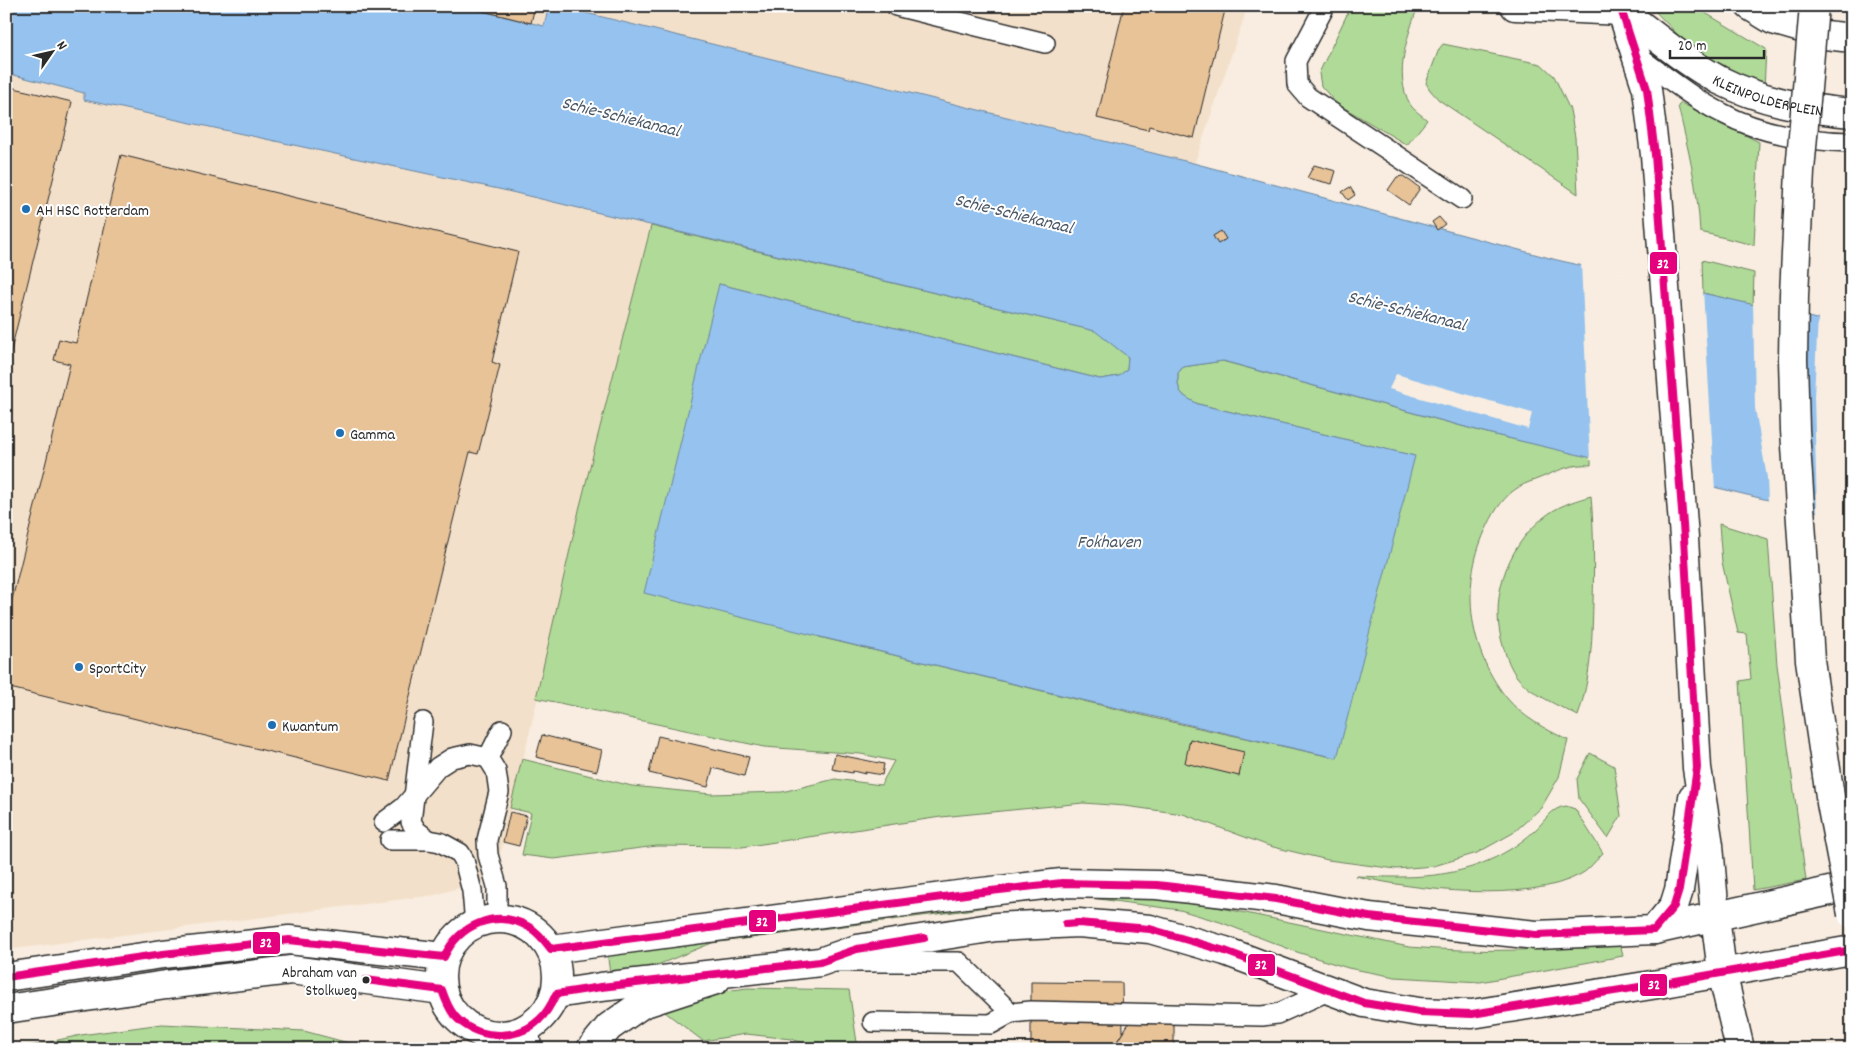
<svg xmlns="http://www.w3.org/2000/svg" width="1858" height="1055" font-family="Dekko,sans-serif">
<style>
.built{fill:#f3e0ca}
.green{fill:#b0da97;stroke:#6e8261}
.water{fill:#95c2ee;stroke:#6b86a0}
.pier{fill:#f8ede0}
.building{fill:#e8c398;stroke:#2b2b2b}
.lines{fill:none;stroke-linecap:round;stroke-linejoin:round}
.lane-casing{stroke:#2b2b2b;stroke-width:22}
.street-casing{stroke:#2b2b2b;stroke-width:31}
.secondary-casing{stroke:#2b2b2b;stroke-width:31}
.primary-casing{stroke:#2b2b2b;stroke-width:31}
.highway-casing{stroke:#2b2b2b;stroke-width:31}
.lane{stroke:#fff;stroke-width:19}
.street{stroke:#fff;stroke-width:28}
.secondary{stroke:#fff;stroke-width:28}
.primary{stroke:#fff;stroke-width:28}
.highway{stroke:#fff;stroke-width:28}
.primary-bridge-casing{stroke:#2b2b2b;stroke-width:31;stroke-linecap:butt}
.primary-bridge{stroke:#fff;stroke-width:28}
.bus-1-casing{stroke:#fff;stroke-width:11}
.bus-1{stroke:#e5007d;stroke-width:8}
.poi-dot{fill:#1f6fb2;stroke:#fff;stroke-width:2}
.bus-dot{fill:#2b2b2b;stroke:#fff;stroke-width:2}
.labels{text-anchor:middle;stroke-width:4;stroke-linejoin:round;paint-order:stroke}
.bus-label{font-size:15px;fill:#2b2b2b;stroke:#fff;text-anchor:end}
.street-label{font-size:16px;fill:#2b2b2b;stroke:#fff}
.poi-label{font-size:16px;fill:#2b2b2b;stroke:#fff;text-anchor:start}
.water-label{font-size:18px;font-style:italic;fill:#4b5866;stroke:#fff}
.line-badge{stroke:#fff;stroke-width:2}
.badge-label{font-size:14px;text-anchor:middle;font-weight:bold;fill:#fff}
</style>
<rect width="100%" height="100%" fill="#f8ede0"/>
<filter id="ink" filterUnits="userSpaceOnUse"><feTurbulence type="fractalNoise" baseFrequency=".02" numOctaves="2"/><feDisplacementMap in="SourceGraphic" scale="10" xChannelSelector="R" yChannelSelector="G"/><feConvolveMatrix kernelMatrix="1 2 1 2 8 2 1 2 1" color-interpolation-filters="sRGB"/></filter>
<g filter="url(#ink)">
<path class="built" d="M6 6H1248L1191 174 692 52 495 877 435 895 6 950Z"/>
<g class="green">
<path d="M1351 6H1418C1408 35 1393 74 1410 104 1413 110 1422 115 1427 120L1407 145 1336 103 1321 86 1319 73Z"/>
<path d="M1650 6H1697L1707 14 1766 49 1764 89 1707 60 1679 36Z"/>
<path d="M1443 44 1541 64 1554 76 1570 110 1575 137 1578 194 1439 100 1430 90 1426 83 1439 49Z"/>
<path d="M1681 103 1759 142 1754 245 1700 232C1698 189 1688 148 1678 106Z"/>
<path d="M651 226 1096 331 1128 357 1127 369 1119 376 1100 379 719 284 819 637 1158 719 1336 758 1414 456 1198 404C1181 395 1177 393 1178 373L1183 367 1222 361 1491 434 1591 457V465C1573 463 1557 471 1540 478 1533 481 1525 483 1519 487 1505 495 1495 510 1488 525 1460 580 1467 648 1506 697 1522 717 1545 729 1568 740L1559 777 1541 808 1513 833 1477 853 1434 866 1396 869 1328 860 1269 846 1183 814 1125 806 1083 803 941 817 742 847 657 846 554 859 522 855 531 813 510 808 522 759 632 786 711 794 782 792 835 779 881 785 894 761 861 754 764 747 536 698 579 510Z"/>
<path d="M1702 260 1754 273 1753 305 1703 293Z"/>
<path d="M1591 496C1594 532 1594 567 1593 603 1592 644 1591 676 1578 716 1560 706 1530 694 1517 677 1511 669 1507 659 1504 649 1488 602 1505 549 1543 518 1557 506 1574 501 1591 496Z"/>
<path d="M1719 524 1768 539 1777 665 1806 880 1753 890 1740 681 1751 679 1747 634 1738 633 1722 562Z"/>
<path d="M1590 753 1614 766 1621 816 1608 838 1579 799 1577 779Z"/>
<path d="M1566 806 1575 809 1603 853C1596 860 1589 870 1581 874 1528 904 1414 890 1356 876 1412 878 1459 880 1509 850 1517 845 1527 838 1534 831 1545 822 1550 808 1566 806Z"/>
<path d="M1014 893 1183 900 1409 947C1479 953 1550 951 1620 942L1623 956 1480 982 1395 977 1348 968 1297 952 1220 922 1180 910 1084 897 1029 900 961 911 712 943 650 968 610 974 607 951Z"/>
<path d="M747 988 849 990 858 1049H821L791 1039 746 1034 703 1041 661 1009 704 994Z"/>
<path d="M162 1024 304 1031 371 1049H17L81 1035Z"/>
</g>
<path class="water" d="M6 6H461L544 26 549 6H558L1197 164 1557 260 1852 327V520L1491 434 1223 361 1183 367 1178 373C1177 393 1181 395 1198 404L1415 456 1337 758C1105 707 874 651 644 593L719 284 1100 379 1119 376 1127 369 1128 357 1095 331 503 190 84 100V93L6 73Z"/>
<g class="pier">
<path d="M1581 263 1703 290 1715 490 1590 460Z"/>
<path d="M1753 302 1805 314 1808 427 1814 513 1768 502 1767 478 1755 408Z"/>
<path d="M1818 317 1852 324V522L1817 514 1814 396Z"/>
<path d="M1396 374 1532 413 1528 429 1389 389Z"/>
</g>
<g class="building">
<path d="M463 6H535L531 23Z"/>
<path d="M1124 6H1226L1194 138 1149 126 1148 130 1097 118Z"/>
<path d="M6 86 72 102 6 371Z"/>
<path d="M121 155 518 252 492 362 500 365 478 454 470 452 389 781 6 687V624L70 364 54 360 59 339 76 343Z"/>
<path d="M1314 165 1336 171 1332 184 1307 178Z"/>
<path d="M1403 176 1420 188 1409 205 1388 190 1397 177Z"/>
<path d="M1350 187 1355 195 1348 200 1342 192Z"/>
<path d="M1439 217 1445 224 1437 230 1432 222Z"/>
<path d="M1221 231 1226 239 1218 244 1213 236Z"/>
<path d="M542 735 602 750 597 771 536 757Z"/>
<path d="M658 736 749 757 744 776 713 768 708 787 649 773Z"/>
<path d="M1190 739 1244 752 1239 776 1185 763Z"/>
<path d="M835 754 884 764 882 775 865 772V774L853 771 852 773 832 769Z"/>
<path d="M510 812 527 816 519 846 503 842Z"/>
<path d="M1031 982 1122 983 1123 1032 1118 1040V1049H1031Z"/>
<path d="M1129 1023H1174V1049H1118V1040Z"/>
</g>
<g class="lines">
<defs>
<g id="lane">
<path d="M896 6 1045 43"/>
<path d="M1325 6 1296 61 1297 84 1308 97 1462 199"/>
<path d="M1637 56C1665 76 1692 98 1722 113 1761 134 1809 141 1852 142"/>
<path d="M423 722 411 822 417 831 429 840 440 842 460 853 464 860 472 891 475 924"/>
<path d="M384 822 404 807 438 767 452 758 470 754 488 758"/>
<path d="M390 840H429"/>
<path d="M497 919V886L488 855 487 840 499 792 496 771 488 758 502 730"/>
<path d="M834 962H959L1011 1013 1031 1011 1262 1016 1277 1014 1328 991"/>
<path d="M873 1022 991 1024 1011 1013"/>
</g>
<g id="street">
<path d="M1515 6 1622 11"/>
<path d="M525 1030 527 1049"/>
<path d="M485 1034 489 1049"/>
<path d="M591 1049 609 1027 642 1004 716 980"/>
</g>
<g id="secondary">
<circle cx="499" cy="977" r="58"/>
<path d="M551 949 973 893 1062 883 1157 885 1276 899 1369 917 1536 935 1654 930 1852 886"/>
<path d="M6 977 163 954 289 940 444 957"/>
<path d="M556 994 601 987 820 962 857 949 996 927 1078 923 1150 929 1225 951 1364 1003 1419 1012 1472 1014 1664 983 1852 950"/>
<path d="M6 1009 166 985 291 970 442 990"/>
</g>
<g id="primary">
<path d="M1620 6 1647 89 1655 155 1684 538 1697 768 1709 845 1715 916 1722 972 1740 1049"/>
<path id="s1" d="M1622 11C1653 34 1685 62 1719 80 1761 101 1805 109 1852 113"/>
<path d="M1654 930 1674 906 1679 890 1693 797"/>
</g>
<path id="highway" d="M1750 6 1773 20 1825 35 1852 38"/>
</defs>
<use href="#lane" class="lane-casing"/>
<use href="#street" class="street-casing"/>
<use href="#secondary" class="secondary-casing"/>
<use href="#primary" class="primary-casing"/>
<use href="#highway" class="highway-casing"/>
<use href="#lane" class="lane"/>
<use href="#street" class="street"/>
<use href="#secondary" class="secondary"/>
<use href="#primary" class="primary"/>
<use href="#highway" class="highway"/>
<defs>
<path id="primary-bridge" d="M1814 6 1800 171 1794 295 1793 359 1795 430 1810 660 1831 803 1852 914"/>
</defs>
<use href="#primary-bridge" class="primary-bridge-casing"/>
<use href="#primary-bridge" class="primary-bridge"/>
<defs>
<g id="bus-1">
<path d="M1066 924 1078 923 1150 929 1225 951 1364 1003 1419 1012 1472 1014 1664 983 1852 950"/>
<path d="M6 977 163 954 289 940 444 957C459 925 496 908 529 927 538 932 545 941 551 949L973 893 1062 883 1157 885 1276 899 1369 917 1536 935 1654 930 1674 906 1679 890 1697 768 1684 538 1655 155 1647 89 1620 6"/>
<path d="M366 980 442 990C445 999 448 1007 454 1015 474 1039 516 1042 539 1020 547 1013 552 1003 556 994L601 987 820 962 857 949 924 938"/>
</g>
</defs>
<use href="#bus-1" class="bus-1-casing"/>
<use href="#bus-1" class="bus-1"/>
</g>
</g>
<g class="poi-dot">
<circle cx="26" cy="209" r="5"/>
<circle cx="340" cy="433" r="5"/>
<circle cx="79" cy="667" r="5"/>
<circle cx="272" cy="725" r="5"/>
</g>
<circle class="bus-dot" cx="366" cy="980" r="4.5"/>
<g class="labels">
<g class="bus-label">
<text x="357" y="977">Abraham van<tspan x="357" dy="18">Stolkweg</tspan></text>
</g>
<g class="street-label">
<text dy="6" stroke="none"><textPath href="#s1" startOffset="171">KLEINPOLDERPLEIN</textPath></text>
</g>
<g class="poi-label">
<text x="36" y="215">AH HSC Rotterdam</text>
<text x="350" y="439">Gamma</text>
<text x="89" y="673">SportCity</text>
<text x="282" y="731">Kwantum</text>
</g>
<g class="water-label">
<text transform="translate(621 116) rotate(14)" y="6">Schie-Schiekanaal</text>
<text transform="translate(1014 213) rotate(14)" y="6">Schie-Schiekanaal</text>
<text transform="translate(1407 310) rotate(14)" y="6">Schie-Schiekanaal</text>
<text x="1109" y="547">Fokhaven</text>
</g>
</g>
<g class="line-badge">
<rect x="1649" y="251" width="29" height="24" rx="5" fill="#e5007d"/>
<rect x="748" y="909" width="29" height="24" rx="5" fill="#e5007d"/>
<rect x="252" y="931" width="29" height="24" rx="5" fill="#e5007d"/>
<rect x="1247" y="953" width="29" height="24" rx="5" fill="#e5007d"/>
<rect x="1639" y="973" width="29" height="24" rx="5" fill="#e5007d"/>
</g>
<g class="badge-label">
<text x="1663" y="268">32</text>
<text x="762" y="926">32</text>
<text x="266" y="947">32</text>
<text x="1261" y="969">32</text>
<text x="1654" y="989">32</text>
</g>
<rect width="1858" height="1055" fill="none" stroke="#fff" stroke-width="25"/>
<rect x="12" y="12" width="1833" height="1030" fill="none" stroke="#2b2b2b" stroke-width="2" filter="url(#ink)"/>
<g transform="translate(52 52) rotate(56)" stroke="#ffffff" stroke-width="4" paint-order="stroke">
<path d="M0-4L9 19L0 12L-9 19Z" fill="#2b2b2b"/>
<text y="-8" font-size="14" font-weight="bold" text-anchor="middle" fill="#2b2b2b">N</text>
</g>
<path d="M1670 50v8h94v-8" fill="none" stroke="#2b2b2b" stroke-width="2.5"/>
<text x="1678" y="50" font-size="15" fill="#2b2b2b" stroke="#ffffff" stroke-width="4" paint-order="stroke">20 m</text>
</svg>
